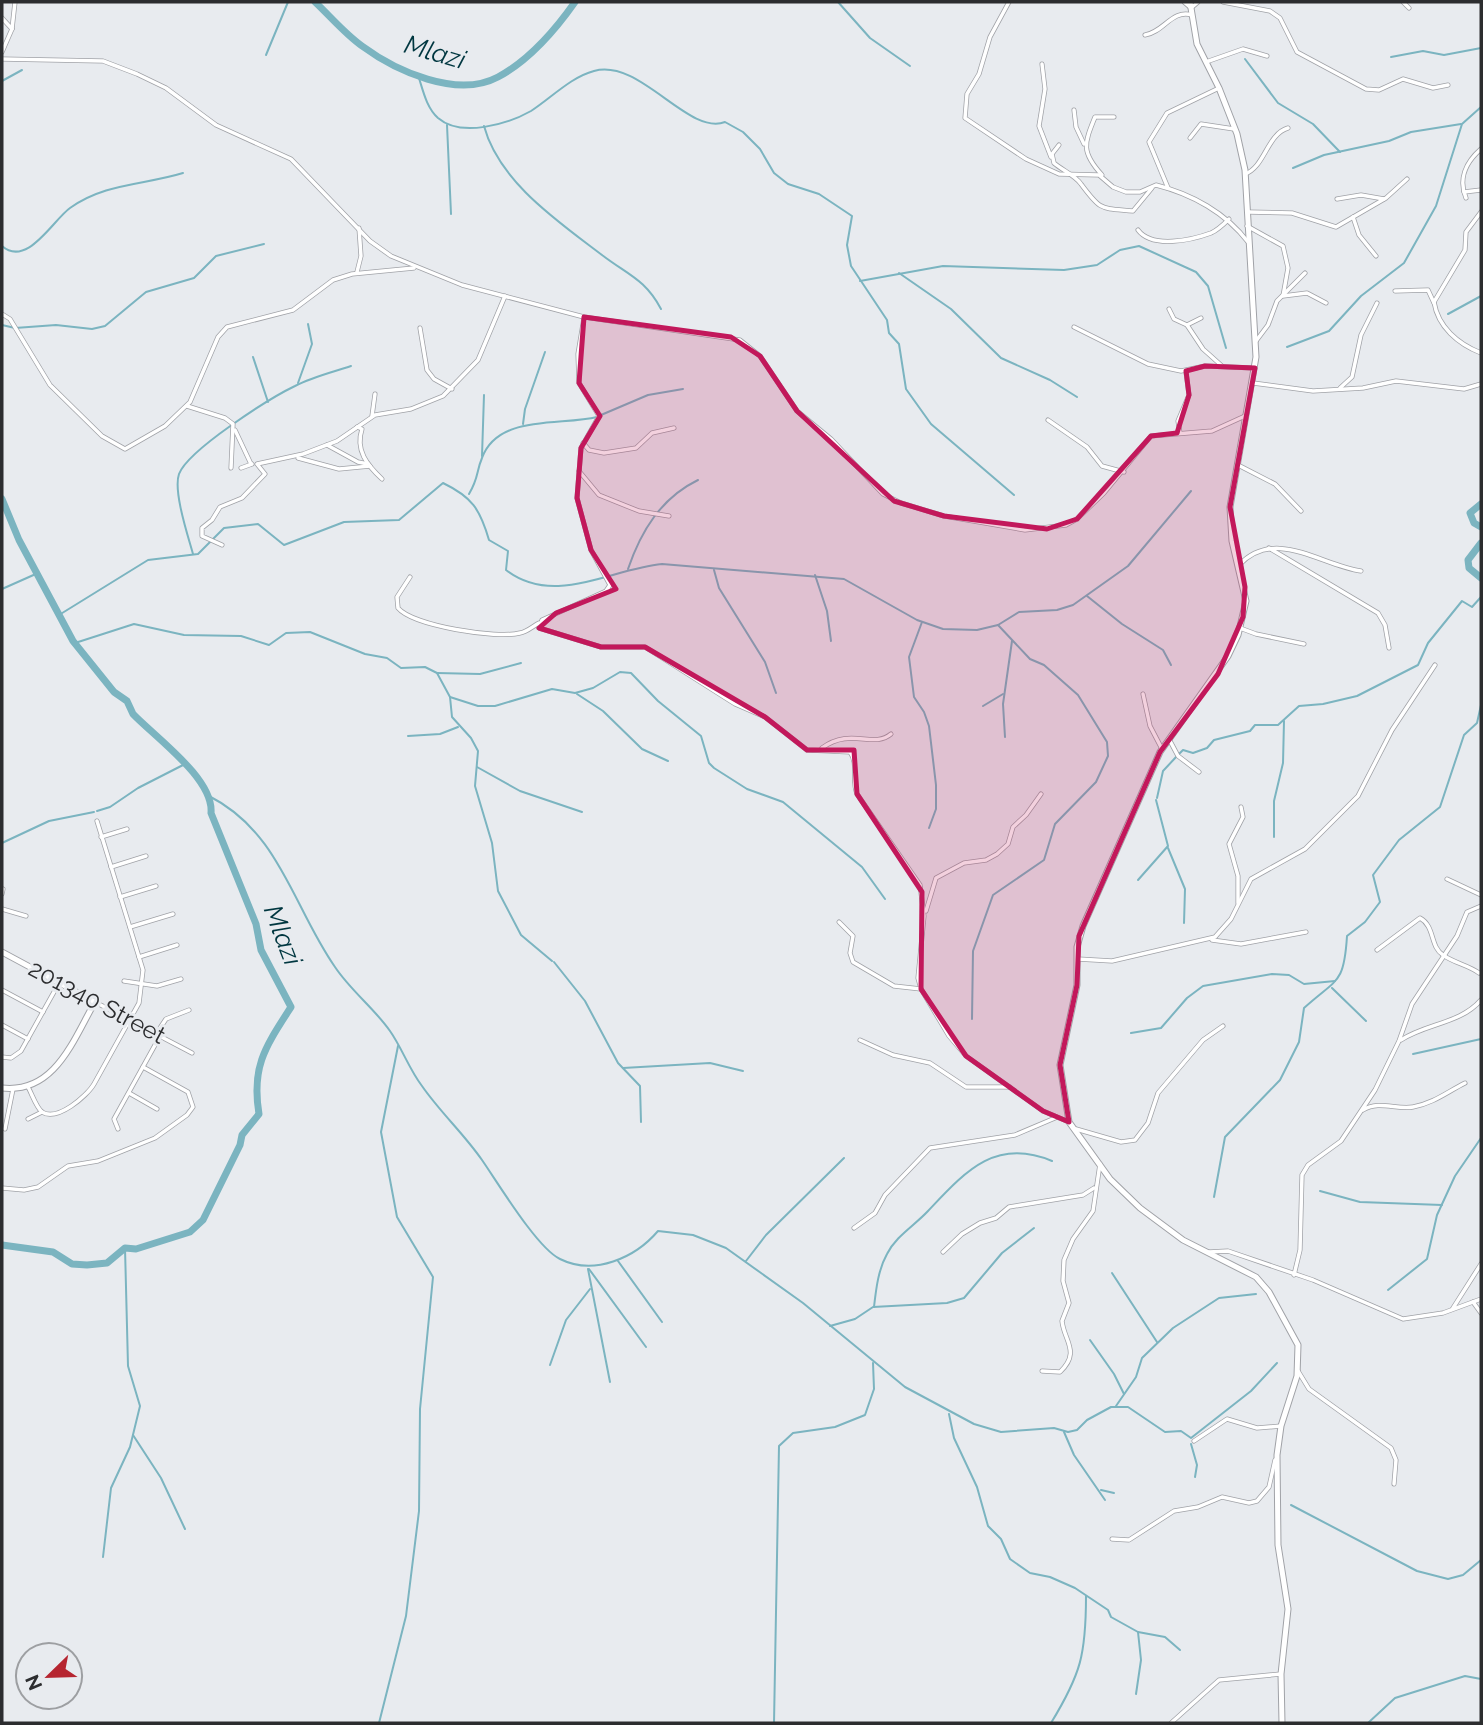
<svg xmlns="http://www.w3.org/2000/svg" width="1483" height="1725" font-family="Raleway,sans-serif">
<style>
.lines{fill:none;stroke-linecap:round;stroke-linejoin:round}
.stream{stroke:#7bb4c0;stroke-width:2}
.river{stroke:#7bb4c0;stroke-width:7}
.street-casing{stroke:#a0a2a7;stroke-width:5}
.secondary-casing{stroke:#a0a2a7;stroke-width:7}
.street{stroke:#fff;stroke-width:3.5}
.secondary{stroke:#fff;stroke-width:5}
.marked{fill:#c2185b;fill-opacity:0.2;stroke:#c2185b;stroke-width:5;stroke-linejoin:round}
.labels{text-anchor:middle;stroke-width:6;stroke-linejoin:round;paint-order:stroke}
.street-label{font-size:24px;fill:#2c2d2f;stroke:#e8ebef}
.water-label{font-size:26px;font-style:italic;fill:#003740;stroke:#e8ebef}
</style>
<rect width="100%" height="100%" fill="#e8ebef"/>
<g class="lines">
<g class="stream">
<path d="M570 2 574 4"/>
<path d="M838 2 870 38 910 66"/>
<path d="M266 55 288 2"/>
<path d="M1391 57 1423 51 1444 55 1481 48"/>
<path d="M1245 59 1278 103 1313 124 1340 152"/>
<path d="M418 75C423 90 426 107 438 118 461 138 508 124 531 111 551 98 571 77 594 71 640 58 688 136 725 122L743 132 760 149 774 173 788 184 819 194 852 216 847 245 851 266 887 320 889 333 899 344 906 389 931 424 1014 495"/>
<path d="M2 81 22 70"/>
<path d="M447 125 451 214"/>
<path d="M484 126C499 182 559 222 602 255 628 275 645 279 661 309"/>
<path d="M1293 168 1324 155 1389 141 1411 132 1461 124"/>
<path d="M2 246C27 268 53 220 70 208 105 183 144 185 183 173"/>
<path d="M899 273 951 309 1001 358 1050 380 1077 397"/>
<path d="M860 281 943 266 1064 270 1097 265 1120 250 1139 246 1196 272 1208 286 1226 348"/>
<path d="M1448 314 1481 296"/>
<path d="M2 325 15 328 56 325 92 329 105 326 146 292 194 278 216 256 264 244"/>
<path d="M1287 347 1329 331 1361 296 1404 263 1436 206 1462 124 1481 107"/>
<path d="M253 357 268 402"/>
<path d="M298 383 312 344 308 324"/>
<path d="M601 415 648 395 683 389"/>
<path d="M523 424 525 409 545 352"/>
<path d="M482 456 484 395"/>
<path d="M469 494C479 477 476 472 482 458 498 414 561 426 597 417"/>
<path d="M193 554C188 536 173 491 179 474 188 450 270 398 295 386 312 377 333 372 351 366"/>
<path d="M628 569C641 531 661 498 698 480"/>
<path d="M714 570 719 588 765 662 776 693"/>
<path d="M815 575 827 611 831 641"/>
<path d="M2 589 38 573"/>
<path d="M1087 596 1122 624 1163 650 1171 665"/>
<path d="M59 615 148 560 198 554 224 528 258 524 284 545 344 522 399 520 443 483C472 497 480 509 489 540L508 551 506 570C554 607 610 569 662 564L844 579 917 620 943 629 977 630 998 625 1019 612 1057 610 1073 605 1128 566 1191 491"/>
<path d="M922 622 909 657 914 697 924 712 929 726 936 785V809L929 828"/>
<path d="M75 643 134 624 184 635 241 636 269 645 286 633 310 632 365 654 387 658 401 668 425 667 437 673 450 697 478 706H495L552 689 575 693 593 688 620 672 631 673 658 701 701 736 709 763 714 768 747 789 783 802 862 867 885 899"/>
<path d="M437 673 480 674 521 663"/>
<path d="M577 694 603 711 642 749 668 761"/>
<path d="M450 697 452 717 471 738 478 751 475 786 492 843 498 891 521 935 552 961"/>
<path d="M983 706 1003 694"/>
<path d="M408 736 440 734 458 727"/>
<path d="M1005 737 1003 704 1012 641"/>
<path d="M1179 754 1183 750 1193 753 1207 748 1214 740 1250 731 1255 725H1278L1299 706 1323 704 1357 696 1418 665 1428 643 1462 601 1472 607 1481 597"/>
<path d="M477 767 520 791 582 812"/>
<path d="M209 796C280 832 293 907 335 967 351 991 374 1008 390 1031 402 1048 409 1069 422 1086 440 1112 464 1134 482 1160 498 1183 537 1248 560 1259 594 1276 635 1258 658 1231L693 1235 726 1248 803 1303 905 1387 974 1424 1001 1432 1054 1428 1068 1432 1077 1430 1087 1420 1111 1407H1128L1165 1432 1181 1431 1191 1438 1251 1391 1277 1363"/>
<path d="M1157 798 1163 771 1177 756"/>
<path d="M97 811 110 807 138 788 185 764"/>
<path d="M1274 837V801L1283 763 1284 721"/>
<path d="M2 843 49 821 94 812"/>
<path d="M1168 848 1185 889 1184 923"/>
<path d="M1138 880 1168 846 1156 800"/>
<path d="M554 962 585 1001 618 1063 640 1086 641 1122"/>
<path d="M1332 988 1366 1021"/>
<path d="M972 1019 973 951 993 895 1044 860 1055 824 1096 782 1108 756 1107 742 1078 695 1044 665 1030 659 998 625"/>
<path d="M1131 1033 1161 1028 1187 998 1203 986 1272 974 1289 975 1304 984 1335 981"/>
<path d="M1413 1054 1481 1039"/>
<path d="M623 1068 710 1063 743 1071"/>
<path d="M1320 1191 1360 1202 1442 1205"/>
<path d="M1214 1197 1225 1137 1280 1080 1299 1042 1304 1008C1337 978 1344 985 1347 936L1365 922 1380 902 1373 875 1399 840 1440 807 1464 735 1477 723 1481 705"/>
<path d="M618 1261 662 1322"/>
<path d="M746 1261 766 1235 844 1158"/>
<path d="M588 1269 610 1382"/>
<path d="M589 1269 646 1347"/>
<path d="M1112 1273 1157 1342"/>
<path d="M1388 1290 1427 1259 1437 1215 1455 1176 1481 1138"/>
<path d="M874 1307C876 1290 878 1270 887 1254 896 1236 914 1226 928 1211 965 1172 995 1137 1052 1161"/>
<path d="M830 1326 855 1319 873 1307 947 1303 964 1298 1002 1253 1034 1228"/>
<path d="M1090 1340 1114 1374 1124 1394"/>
<path d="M550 1365 566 1320 590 1289"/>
<path d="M1116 1406 1136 1377 1142 1358 1173 1328 1219 1298 1256 1294"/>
<path d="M949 1414 954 1438 977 1487 988 1526 1001 1539 1010 1559 1030 1573 1050 1577 1075 1588 1108 1610 1111 1617 1138 1632 1141 1660 1136 1694"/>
<path d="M1064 1432 1074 1455 1105 1500"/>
<path d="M133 1435 161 1478 185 1529"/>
<path d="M1191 1444 1197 1465 1195 1477"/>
<path d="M1101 1490 1114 1493"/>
<path d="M1291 1505 1417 1571 1448 1579 1463 1575 1481 1560"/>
<path d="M103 1557 111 1488 130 1447 140 1406 128 1366 125 1248"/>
<path d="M1138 1632 1165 1637 1180 1650"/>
<path d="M379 1723 406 1616 419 1511 420 1409 433 1277 397 1217 381 1132 398 1046"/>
<path d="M774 1723 779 1446 793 1433 835 1427 865 1415 874 1389 873 1363"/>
<path d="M1051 1723C1081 1674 1086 1654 1086 1596"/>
<path d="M1368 1723 1395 1698 1465 1676 1481 1679"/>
</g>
<g class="river">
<path d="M315 2C330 16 345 34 362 46 396 71 457 99 498 77 528 61 556 29 575 2"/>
<path d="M2 499 19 540 73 641 114 692 127 701 133 714C156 738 214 779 211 813L256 924 261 950 291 1007C266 1046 251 1066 259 1114L242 1135 240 1145 203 1220 190 1232 136 1249 125 1248 107 1263 87 1265 72 1264 53 1252 2 1245"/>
<path d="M1481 504 1470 513 1474 523 1481 527"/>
<path d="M1481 543 1468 560 1469 568 1481 578"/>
</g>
<defs>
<g id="street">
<path d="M1009 2 990 37 979 74 967 94 965 118 1026 159 1059 174 1099 175 1113 187 1126 192H1140L1156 185C1192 194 1226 213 1248 242"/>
<path d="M1184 2 1191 8 1198 2"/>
<path d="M1223 2 1270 11 1280 18 1297 52 1366 89 1379 90 1403 79 1433 88 1448 85"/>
<path d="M1403 2 1409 8"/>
<path d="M2 18 12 29"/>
<path d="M1145 35C1164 32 1172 9 1192 15"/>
<path d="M2 52 12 29 15 2"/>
<path d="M2 59 103 61 137 74 166 88 216 125 291 159 370 241 391 256 462 285 584 317 740 340 760 356 797 411 831 439 883 494 901 503 944 516 1025 530 1066 525 1077 519 1104 493 1151 436 1212 431 1245 416"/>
<path d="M1206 62 1243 49 1267 56"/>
<path d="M1042 64 1045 89 1039 126 1051 157"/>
<path d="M1074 110 1076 127 1084 144"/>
<path d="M1190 138 1201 124 1234 129"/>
<path d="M1059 145 1052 154 1054 163C1062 170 1076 176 1081 184 1101 211 1100 208 1133 211L1152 188"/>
<path d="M1245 174C1265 167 1267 134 1288 128"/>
<path d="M1102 175C1081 152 1084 144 1095 117H1114"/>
<path d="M1168 188 1149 142 1167 113 1219 88"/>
<path d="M1464 192 1481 190"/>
<path d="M1466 198C1458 179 1466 162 1481 149"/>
<path d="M1337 199 1361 195 1384 199"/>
<path d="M1248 212 1292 213 1336 227 1386 198 1407 179"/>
<path d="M1481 212 1466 232 1465 250 1434 302C1438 327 1458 344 1481 353"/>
<path d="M1353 217 1359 235 1376 256"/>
<path d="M1247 226 1283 246 1288 268 1283 296 1307 293 1326 303"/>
<path d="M1138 230C1152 249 1192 240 1211 233 1218 230 1224 224 1229 219"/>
<path d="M357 272 361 256 359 228"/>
<path d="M1395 291 1428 290 1434 303"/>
<path d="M1169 309 1174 319 1187 325"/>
<path d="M2 314 10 319 50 385 102 436 125 449 165 426 190 402 218 337 227 327 293 310 333 280 352 274 414 268"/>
<path d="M584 318 578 354 579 383 599 416 581 448 577 498 591 550 610 585 606 591 542 620 539 628 601 647H645L735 704 765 717 807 750 850 752C859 764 851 780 857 794L920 885 924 916 918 978 921 989 949 1036 966 1056 1043 1111 1069 1122"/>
<path d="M1201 318 1187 325 1203 349 1222 366"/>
<path d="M1074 327 1148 364 1181 371 1205 366 1253 368"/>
<path d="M420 328 427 370 434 379 452 389"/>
<path d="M1256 341 1268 325 1277 301 1305 273"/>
<path d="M1253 383 1313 391 1363 388 1396 381 1464 389 1481 384"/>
<path d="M1340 388 1352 377 1361 335 1377 303"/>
<path d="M187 406 225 418 233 424 231 468"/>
<path d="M372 416 375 394"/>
<path d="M1048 420 1087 447 1102 466 1124 472"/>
<path d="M357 427 362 429C355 450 367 465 382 479"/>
<path d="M235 430 251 464"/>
<path d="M1180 433 1178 421 1189 395 1186 372"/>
<path d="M583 443 589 450 604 453 636 448 652 433 674 428"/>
<path d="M327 445 358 462 368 464"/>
<path d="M298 458 339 469 370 466"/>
<path d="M1238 465 1275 484 1301 511"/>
<path d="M241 468 252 464"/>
<path d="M579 471 599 495 639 511 669 516"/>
<path d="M222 545 202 536V528L212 520 220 507 242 498 265 474 257 464 303 454 337 441 375 415 411 409 443 396 478 360 505 296"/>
<path d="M1269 548 1378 613 1385 625 1389 648"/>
<path d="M1239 565C1275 527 1320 565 1361 571"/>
<path d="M410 577 397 597 398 608C413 626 497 639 520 633 527 632 533 626 539 623"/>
<path d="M1240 628 1256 634 1304 644"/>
<path d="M1143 694 1150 726 1162 749"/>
<path d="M1169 739 1178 756 1199 772"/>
<path d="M822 748C851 727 873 749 891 734"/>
<path d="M101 837 127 829"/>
<path d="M111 867 146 856"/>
<path d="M1447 879 1481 895"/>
<path d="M2 894 3 889"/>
<path d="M120 897 156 886"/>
<path d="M1238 903V876L1229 844 1243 817 1241 807"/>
<path d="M2 909 26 916"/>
<path d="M926 911 936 878 964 863 986 860 997 854 1008 844 1013 827 1026 815 1041 794"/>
<path d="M839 922 853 936 850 953 853 962 894 986 921 989"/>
<path d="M130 927 173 914"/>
<path d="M1212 940 1241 944 1306 932"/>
<path d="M1377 950 1420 918C1435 926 1430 947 1443 955 1454 963 1468 965 1479 973"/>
<path d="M139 957 177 945"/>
<path d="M1078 959 1112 961 1215 937 1231 919 1251 879 1305 849 1358 796 1392 730 1435 665"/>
<path d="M124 981 157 986 181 979"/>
<path d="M2 990 43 1012"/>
<path d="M95 1002 192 1053"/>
<path d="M2 1025 28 1039"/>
<path d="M156 1034 166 1019 189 1010"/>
<path d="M860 1040 893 1055 930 1063 966 1087H1010"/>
<path d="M1401 1040C1427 1023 1460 1024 1481 1000"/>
<path d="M2 1057 11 1058 21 1051 59 983"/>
<path d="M28 1087C32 1094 36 1107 42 1112 57 1122 87 1096 94 1084L139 1003 143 970 97 821"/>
<path d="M129 1093 157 1109"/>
<path d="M1363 1110C1379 1100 1396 1110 1413 1107 1434 1103 1447 1092 1465 1083"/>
<path d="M28 1119 42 1112"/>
<path d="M5 1129 13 1089"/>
<path d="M118 1129 114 1119 160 1036"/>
<path d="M1076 1129 1121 1142 1135 1140 1148 1123 1158 1093 1203 1040 1223 1026"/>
<path d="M2 1188 24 1190 38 1187 68 1166 98 1161 155 1138 187 1115 193 1107 188 1092 143 1067"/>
<path d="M854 1228 875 1213 885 1195 930 1148 1015 1135 1055 1118"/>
<path d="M943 1252 962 1234 980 1223 996 1218 1009 1207 1083 1195 1094 1188"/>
<path d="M1209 1252 1228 1251 1313 1280 1403 1319 1443 1313 1481 1299"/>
<path d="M1294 1275 1300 1250 1302 1175 1308 1165 1341 1141 1375 1090 1399 1041 1412 1004 1457 936 1467 912 1481 906"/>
<path d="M1473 1302 1481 1313"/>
<path d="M1453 1308 1481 1264"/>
<path d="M1042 1371 1060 1372C1081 1352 1064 1341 1062 1321L1069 1303 1063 1281 1064 1260 1073 1239 1093 1211 1100 1164"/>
<path d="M1298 1371 1309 1389 1391 1448 1396 1460 1394 1484"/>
<path d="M1194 1441 1227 1419 1257 1428 1281 1426"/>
<path d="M1112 1539 1129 1540 1174 1511 1198 1507 1222 1497 1249 1503 1257 1501 1269 1487 1275 1460"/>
<path d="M1171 1723 1219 1680 1281 1674"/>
</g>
<g id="secondary">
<path d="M1190 2 1197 44 1219 88 1237 134 1245 170 1256 357 1230 507 1232 541 1246 601 1238 635 1228 656 1160 752 1083 926 1077 947V985L1060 1065 1069 1122 1110 1179 1140 1208 1183 1240 1256 1277 1269 1292 1298 1345 1297 1376 1281 1426 1277 1455 1278 1545 1288 1609 1281 1674 1282 1723"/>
<path d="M2 952 95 1002C73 1040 55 1094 2 1088"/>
</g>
</defs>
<use href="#street" class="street-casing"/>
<use href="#secondary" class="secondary-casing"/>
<use href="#street" class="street"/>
<use href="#secondary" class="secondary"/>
</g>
<path class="marked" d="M584 317 731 337 760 356 797 411 894 501 944 516 1047 529 1077 519 1151 436 1177 433 1189 395 1186 371 1205 366 1255 368 1230 507 1245 587 1243 617 1218 674 1160 752 1079 936 1077 985 1060 1065 1069 1122 1043 1111 966 1056 921 989 922 892 857 794 854 750H807L765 717 645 647H601L539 628 556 613 616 589 591 550 577 498 581 448 600 416 579 383Z"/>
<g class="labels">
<g class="street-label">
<text transform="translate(97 1002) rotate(28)" y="8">201340 Street</text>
</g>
<g class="water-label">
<text transform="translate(435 52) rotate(16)" y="9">Mlazi</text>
<text transform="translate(283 935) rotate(69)" y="9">Mlazi</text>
</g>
</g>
<rect width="1483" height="1725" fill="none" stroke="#2c2d2f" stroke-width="7"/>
<g transform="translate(49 1676) rotate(247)"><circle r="33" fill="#e8ebef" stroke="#9d9fa2" stroke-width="2"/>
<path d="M0-5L12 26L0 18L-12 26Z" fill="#b62530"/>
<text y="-10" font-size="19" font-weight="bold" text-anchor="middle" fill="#2c2d2f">N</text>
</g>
</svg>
